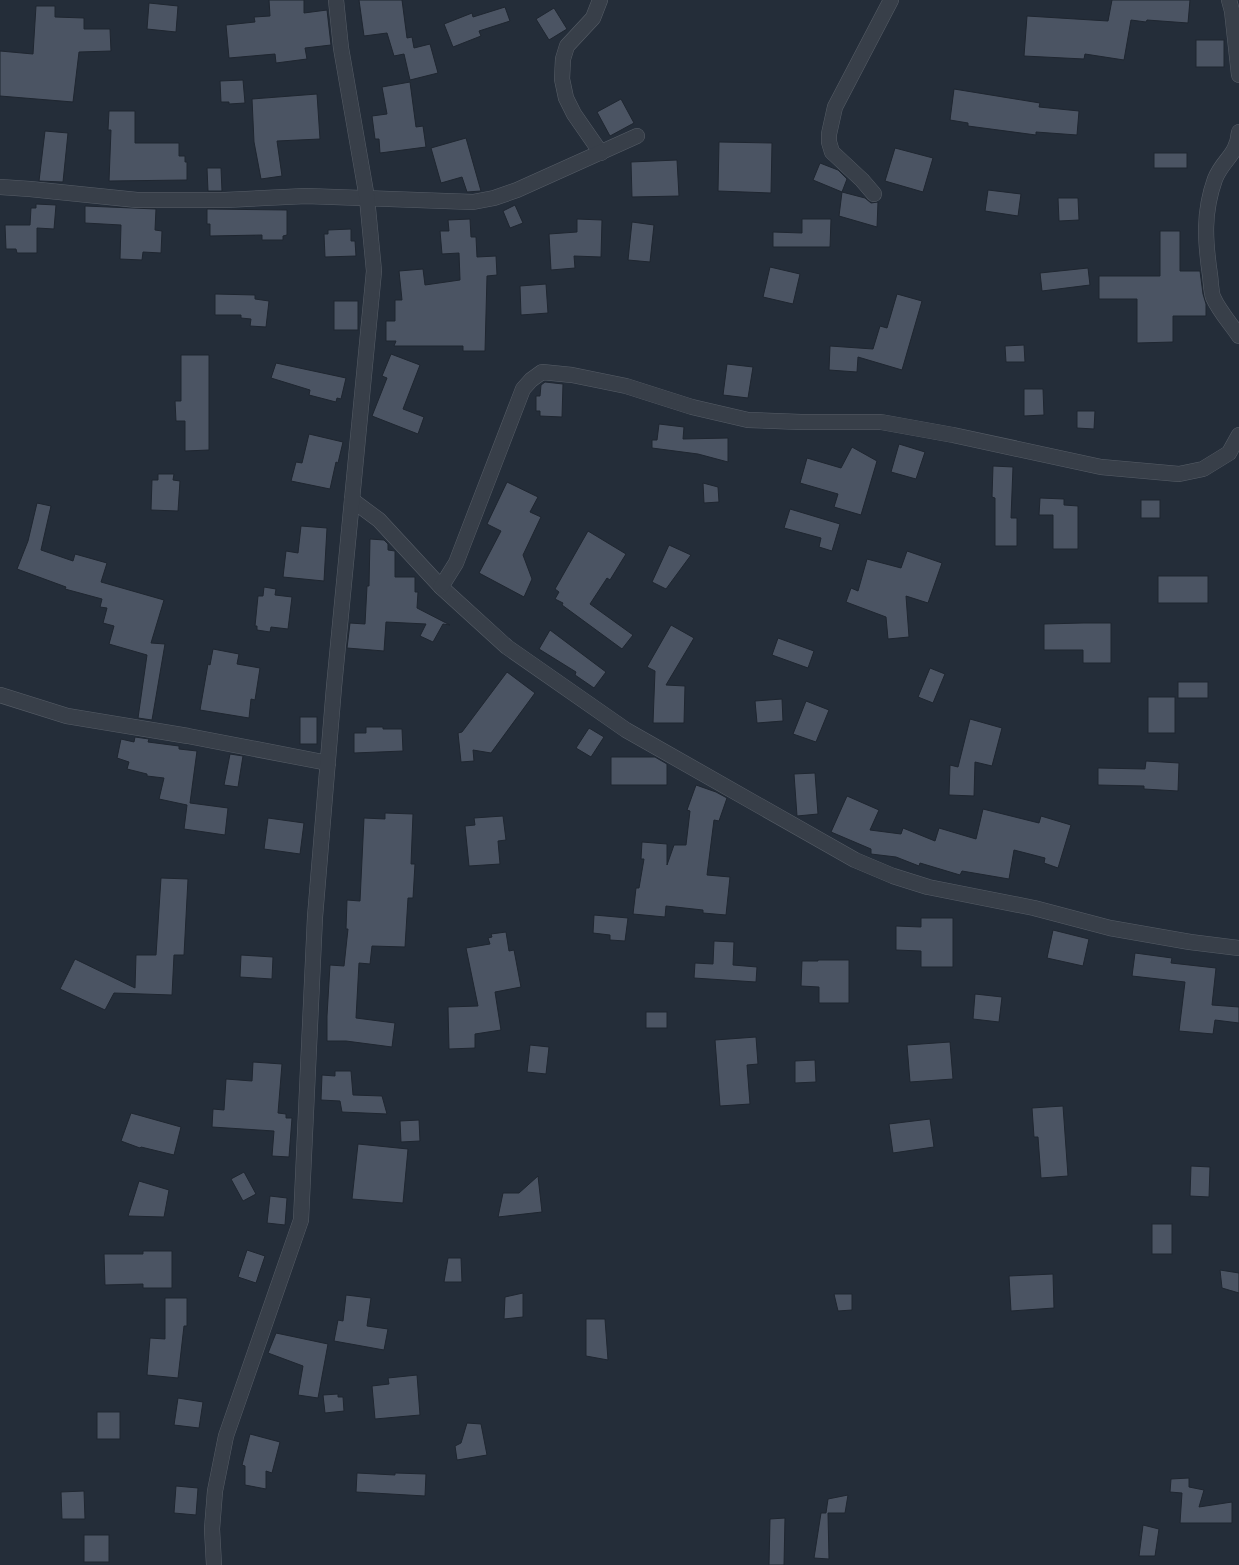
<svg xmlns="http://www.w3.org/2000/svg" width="1239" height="1565" font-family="Commissioner,sans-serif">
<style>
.building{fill:#4b5463;stroke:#1f2630}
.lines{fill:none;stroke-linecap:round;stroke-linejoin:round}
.street-casing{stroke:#565d67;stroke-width:16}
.street{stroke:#383f49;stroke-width:15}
</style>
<rect width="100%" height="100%" fill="#242d39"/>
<g class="building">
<path d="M269 0H304V13L327 10 331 45 305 48 307 59 276 63 275 54 229 58 226 25 255 22 254 17 270 16Z"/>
<path d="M359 0H402L407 38 412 37 414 48 430 44 438 73 410 80 404 54 394 56 387 33 364 36Z"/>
<path d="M1112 0H1190L1188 23 1147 20 1146 22 1131 20 1124 60 1085 54 1084 59 1024 56 1027 16 1108 21Z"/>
<path d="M149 3 178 6 176 32 147 29Z"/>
<path d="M36 6H55V17L84 18V29H110L111 51 79 52 73 102 0 96V51L33 54Z"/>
<path d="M505 7 510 21 479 31 481 36 453 47 444 24 472 13 473 17Z"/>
<path d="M554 8 567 29 549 40 536 19Z"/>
<rect x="1196" y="40" width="28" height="27"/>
<path d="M243 80 245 103 229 104V102H221L220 81Z"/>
<path d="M410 82 416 127 423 126 426 147 380 153 379 139H375L372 116 387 114 382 87Z"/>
<path d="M954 89 1040 103 1039 107 1079 111 1077 135 1036 132V135L968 126V123L950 120Z"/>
<path d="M317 94 320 139 277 141 282 176 261 179 254 142 252 99Z"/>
<path d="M621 99 634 123 610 136 597 112Z"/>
<path d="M109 111H135V143H179V156H185V162H187V180L109 181 111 130H108Z"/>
<path d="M45 131 68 133 63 182 39 181Z"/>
<path d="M466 138 481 191 467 192 462 177 441 183 431 148Z"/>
<path d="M719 142 772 143 771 193 718 191Z"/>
<path d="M895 148 933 158 923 192 885 181Z"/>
<rect x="1154" y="153" width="33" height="15"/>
<path d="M677 160 679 196 632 197 631 162Z"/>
<path d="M820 163 838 170 847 179 842 192 813 180Z"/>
<path d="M207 168H221L222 191H208Z"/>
<path d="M988 190 1021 194 1018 216 985 211Z"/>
<path d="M842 192 865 198 871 203 878 202 877 227 839 216Z"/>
<path d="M1058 198H1078L1079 220 1059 221Z"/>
<path d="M36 204 56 205 54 229 37 228V253H17L16 249H6L5 225H30L31 208H36Z"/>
<path d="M515 205 523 223 510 228 503 211Z"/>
<path d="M85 206 156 209 155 230 162 231 161 253 143 252 142 260 120 259 121 225 85 223Z"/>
<path d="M207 209 287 210V235L283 236V240H262V235L210 236V224H207Z"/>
<path d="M470 219 471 237H476L477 257 496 256 497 275 487 276 485 351H463V346H394L396 341H386V321H395V300H402L399 271 423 269 425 285 460 280 459 253 442 254 440 231H449L448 220Z"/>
<path d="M577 219 602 220 601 257 574 256 575 268 551 270 549 234 577 232Z"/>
<path d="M802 219H831L830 247H773V232L802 233Z"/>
<path d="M632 222 654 225 650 262 628 260Z"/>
<path d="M351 229V241H355L356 256 325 257 324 234H328V230Z"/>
<path d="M1160 231H1180V271H1200L1203 294 1206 304V316H1173V342L1137 343V299H1099V276H1160Z"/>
<path d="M770 267 800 274 793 304 763 297Z"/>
<path d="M1088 268 1090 285 1042 291 1040 273Z"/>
<path d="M546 284 548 313 521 315 520 286Z"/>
<path d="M215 294 255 295V299L269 301 266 327 250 326 251 319 241 318V315H215Z"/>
<path d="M897 294 922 301 902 370 858 357 857 372 829 370 830 346 873 349 880 326 887 328Z"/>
<rect x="334" y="301" width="24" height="29"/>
<path d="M1024 345 1025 362H1006L1005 346Z"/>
<path d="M391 354 420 365 403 409 424 417 418 434 372 416 387 378 382 376Z"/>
<path d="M181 355H209V450L185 451V421H176L175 401H181Z"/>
<path d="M276 363 346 378 341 399 337 398 336 402 309 395 310 390 271 378Z"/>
<path d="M727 364 753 367 748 398 723 395Z"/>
<path d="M545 382 563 384 562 417 540 416V411H536V396H540L541 385Z"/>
<path d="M1024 389H1043L1044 415 1024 416Z"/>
<path d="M1077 411H1095L1094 429 1077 428Z"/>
<path d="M659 424 684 427 683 439 728 438V462L698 454 652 448V440H657Z"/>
<path d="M309 434 343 442 338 463 336 462 330 489 291 481 296 462 302 463Z"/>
<path d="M899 444 925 452 916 479 891 472Z"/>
<path d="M852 447 877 461 861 515 834 507 838 494 800 483 807 458 841 468Z"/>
<path d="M993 466 1013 467 1011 518H1017V546H995V498L992 497Z"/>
<path d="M158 474H174L173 480 180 481 178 511 151 510 152 480H158Z"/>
<path d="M507 482 538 497 530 512 541 517 523 555 532 579 524 597 479 573 501 531 487 524Z"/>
<path d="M703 483 718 487 719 502 704 503Z"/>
<path d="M1040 498 1064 499V505L1078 506V549H1053V515H1039Z"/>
<rect x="1141" y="500" width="19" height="18"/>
<path d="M37 503 51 506 41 550 73 561 75 554 107 563 101 582 164 600 151 643 165 644 152 720 138 718 147 655 109 644 114 626 103 623 107 608 100 607 102 599 65 589 66 587 17 569 28 541Z"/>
<path d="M790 509 840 524 832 551 819 547 821 538 784 528Z"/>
<path d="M301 526 327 528 324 581 283 577 286 551 298 553Z"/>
<path d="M588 531 626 554 610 580 607 578 590 604 633 635 622 649 562 605 563 603 555 599 559 592 555 589Z"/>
<path d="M370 539 384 540 388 544V550L395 551V577H415V592H418L417 608 450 625 443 624 433 642 420 636 426 624 386 622 384 651 347 648 350 623 365 624 367 586H369Z"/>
<path d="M669 545 691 555 666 589 652 582Z"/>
<path d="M907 551 942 563 928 603 906 596 909 637 888 639 886 617 846 602 851 588 858 591 867 559 901 568Z"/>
<rect x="1158" y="576" width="50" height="27"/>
<path d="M264 587 276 589 275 595 292 597 288 629 271 627 270 632 257 630V626H255L258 596H263Z"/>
<path d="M1083 623H1111V663H1083V650H1044V624Z"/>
<path d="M671 625 694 638 666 685 685 686 684 723H653L655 671 647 667Z"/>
<path d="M550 630 606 672 594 688 575 675 576 672 539 649Z"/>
<path d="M778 638 814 651 808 668 772 655Z"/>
<path d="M213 649 239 654 237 664 260 668 255 700 251 699 249 718 200 710 208 664 210 665Z"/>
<path d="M930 668 945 674 933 703 918 697Z"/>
<path d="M507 672 535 693 491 753 473 750 474 761 461 762 458 733 462 732Z"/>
<rect x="1178" y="682" width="30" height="16"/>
<rect x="1148" y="697" width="27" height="36"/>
<path d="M782 699 783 721 757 723 755 701Z"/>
<path d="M806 701 829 710 816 742 793 734Z"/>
<rect x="300" y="717" width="17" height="27"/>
<path d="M970 719 1002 728 992 766 975 762 974 796 949 795 950 765 958 767Z"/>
<path d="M366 727H383V729H402L403 751 354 753V733H366Z"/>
<path d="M589 728 604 737 591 757 576 748Z"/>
<path d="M135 737 149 739 148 742 179 746V749L197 751 190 803 228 808 225 835 184 829 187 805 159 799 164 778 147 776V774L127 769 129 762 117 758 121 739 134 742Z"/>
<path d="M230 754 243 756 238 787 224 785Z"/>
<path d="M611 757H655L667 764V785H611Z"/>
<path d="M1146 761 1179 763 1178 791 1144 789V786L1098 785V768L1145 769Z"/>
<path d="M815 773 818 814 797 816 794 774Z"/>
<path d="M696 785 716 792 727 798 719 821 714 820 707 875 730 877 726 915 703 913V910L666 906 665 917 633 914 636 888H639L644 859H641L642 842 667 844V865L674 845H686L690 811 687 810Z"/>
<path d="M847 796 879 810 870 830 901 834 903 828 935 841 939 828 976 839 983 809 1039 823 1041 816 1071 825 1058 868 1044 863 1045 858 1014 850 1009 879 962 871 960 875 920 863 919 866 896 857 871 854V849L831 832Z"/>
<path d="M385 813 413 814 411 864H415L413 898H408L405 947 372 946 370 964 359 963 356 1018 395 1023 392 1047 346 1041H327V1016L330 965 344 966 348 929H346L347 900 360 901 364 818 385 819Z"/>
<path d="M503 816 506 840 498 841 500 864 469 866 465 826 475 825 474 818Z"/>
<path d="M268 818 304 823 300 854 264 849Z"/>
<path d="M161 878 188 879 184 955H174L172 995 114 993 105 1010 60 989 75 959 135 988 136 955H156Z"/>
<path d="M594 915 628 918 625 941 610 940V935L593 933Z"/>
<path d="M921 918H953V967H921V951L896 950V926L921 927Z"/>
<path d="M1053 930 1089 939 1083 966 1047 958Z"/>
<path d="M506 932 509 951 514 950 521 987 495 992 501 1030 475 1034V1048L449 1049 448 1007 478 1006 466 948 490 944 488 938 492 937 491 934Z"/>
<path d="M714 941 734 942 733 965 757 967 756 982 694 978 695 963 713 964Z"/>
<path d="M1135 953 1172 958 1171 963 1216 968 1212 1005 1239 1007V1023L1215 1020 1213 1034 1179 1031 1185 982 1132 976Z"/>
<path d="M241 955 273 957 272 979 240 977Z"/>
<path d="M818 960H849V1003H819V987L801 986 802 961H818Z"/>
<path d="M975 994 1002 997 999 1022 973 1019Z"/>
<rect x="646" y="1012" width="21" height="16"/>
<path d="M756 1037 758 1064 747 1065 750 1104 720 1106 715 1040Z"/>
<path d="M950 1042 953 1079 910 1082 907 1045Z"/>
<path d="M530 1045 549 1047 546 1074 527 1072Z"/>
<path d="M815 1060 816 1082 795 1083V1061Z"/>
<path d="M253 1062 282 1064 278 1113 286 1114V1118H292L289 1157 272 1156 274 1131 212 1127 213 1109 224 1110 226 1079 252 1081Z"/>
<path d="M335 1071H351L353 1095 382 1096 387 1114 342 1112 340 1101 321 1100 322 1075 335 1076Z"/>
<path d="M1063 1106 1068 1176 1041 1178 1038 1137H1034L1032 1108Z"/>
<path d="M131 1113 181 1127 174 1155 141 1147 140 1148 121 1141Z"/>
<path d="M930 1119 934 1147 893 1153 889 1124Z"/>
<path d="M419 1120 420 1141 401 1142 400 1121Z"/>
<path d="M358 1144 408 1149 403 1203 352 1199Z"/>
<path d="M1191 1166 1210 1167 1209 1197 1190 1196Z"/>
<path d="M244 1172 256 1194 243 1201 231 1179Z"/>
<path d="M538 1176 542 1212 498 1217 503 1193H519Z"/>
<path d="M139 1181 169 1190 164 1217 128 1216Z"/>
<path d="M270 1196 287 1198 285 1225 267 1223Z"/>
<rect x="1152" y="1224" width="20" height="30"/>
<path d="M247 1250 265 1256 256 1283 238 1277Z"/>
<path d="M143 1251H172V1288H143V1284L105 1285 104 1254H143Z"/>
<path d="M448 1258H461L462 1282H444Z"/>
<path d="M1220 1270 1239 1273V1293L1222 1288Z"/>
<path d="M1053 1274 1054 1308 1011 1311 1009 1276Z"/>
<path d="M523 1293V1317L504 1319 505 1297Z"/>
<path d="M834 1294H852V1310L838 1311Z"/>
<path d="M346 1295 371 1298 367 1326 388 1329 384 1350 334 1341 338 1320 343 1321Z"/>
<path d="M165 1298H187V1326H184L178 1378 147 1375 150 1338 165 1339Z"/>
<path d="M586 1319H605L608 1360 586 1356Z"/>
<path d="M276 1333 328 1344 318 1398 298 1395 303 1366 268 1353Z"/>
<path d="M417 1375 420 1415 375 1419 372 1386 389 1384 388 1378Z"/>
<path d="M338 1394V1397H343L344 1411 325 1413 323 1395Z"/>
<path d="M178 1398 203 1402 199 1428 174 1425Z"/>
<rect x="97" y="1412" width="23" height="27"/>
<path d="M467 1423 481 1424 487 1455 457 1460 455 1446 461 1443Z"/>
<path d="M250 1434 280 1442 272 1473 266 1471V1489L245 1485V1466L242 1465Z"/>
<path d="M357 1473 395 1475V1473L426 1474 425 1496 356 1492Z"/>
<path d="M1189 1478V1487L1204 1490 1199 1507 1232 1502V1523H1180L1182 1493 1170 1492 1171 1479Z"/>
<path d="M176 1486 198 1488 196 1515 174 1513Z"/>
<path d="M84 1491 85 1519H62L61 1492Z"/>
<path d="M848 1495 845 1513H828L829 1559 814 1558 821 1513H826L828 1499Z"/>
<path d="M785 1518 784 1565H769L770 1519Z"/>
<path d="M1143 1525 1159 1529 1155 1556H1139Z"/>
<rect x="84" y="1535" width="25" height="27"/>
</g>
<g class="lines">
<defs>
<g id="street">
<path d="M600 0 593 18 567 46 563 59 562 79 566 98 574 114 601 153"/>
<path d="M1229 0 1232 11 1239 75"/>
<path d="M1239 132C1237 156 1223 159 1215 179 1203 213 1205 240 1210 275 1211 282 1211 291 1213 297 1219 311 1231 324 1239 336"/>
<path d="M0 187 30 189 137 200H225L306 196 473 202 494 198 517 190 637 136"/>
<path d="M874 194 862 180 832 152 829 142V134L835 107 891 0"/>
<path d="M352 500 379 520 441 587 507 647 626 730 855 860 893 876 928 887 1034 908 1110 928 1190 942 1239 948"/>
<path d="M441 587 456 563 523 389 531 380 542 372 572 375 626 386 692 407 748 420 801 422H881L953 435 1101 467 1179 474 1203 469 1229 453 1239 435"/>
<path d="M0 695 67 716 188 736 328 763"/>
<path d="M214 1565 212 1529 215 1491 226 1436 301 1220 315 917 334 687 374 271 367 198 341 48 336 0"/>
</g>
</defs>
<use href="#street" class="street-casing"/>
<use href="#street" class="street"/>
</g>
</svg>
